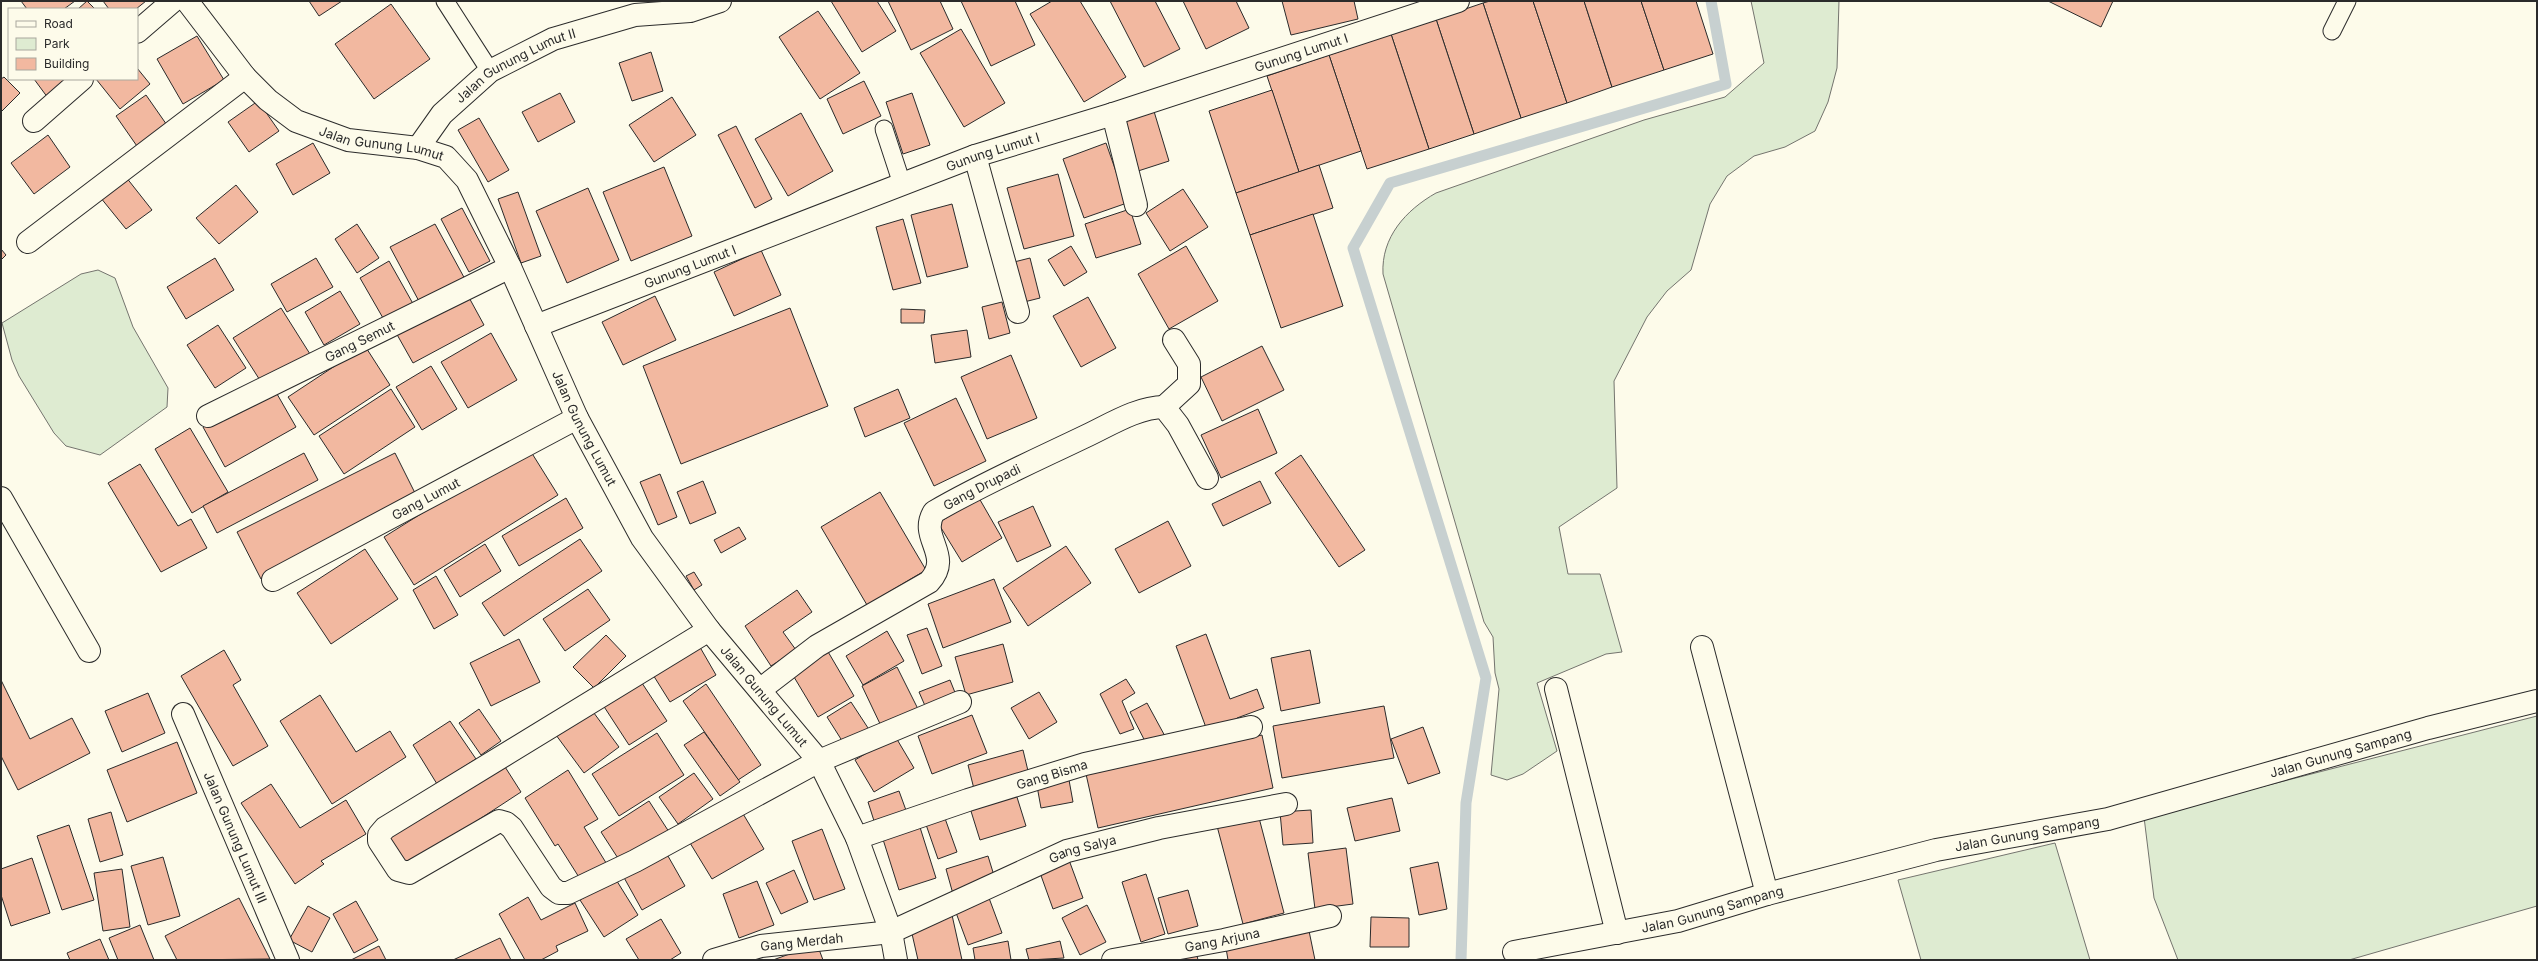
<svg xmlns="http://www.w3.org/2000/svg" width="2538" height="961" font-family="Inter,sans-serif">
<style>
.green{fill:#deebd1;stroke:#74746e}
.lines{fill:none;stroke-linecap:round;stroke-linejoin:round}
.stream{stroke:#c7d0d0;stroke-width:11}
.building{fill:#f2b8a0;stroke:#2b2b2b}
.lane-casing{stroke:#2b2b2b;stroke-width:19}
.street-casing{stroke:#2b2b2b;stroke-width:24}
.secondary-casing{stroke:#2b2b2b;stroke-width:24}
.lane{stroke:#fdfbea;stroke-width:17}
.street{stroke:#fdfbea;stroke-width:22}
.secondary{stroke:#fdfbea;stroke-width:22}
.labels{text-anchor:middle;stroke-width:3;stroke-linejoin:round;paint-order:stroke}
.street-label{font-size:13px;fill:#2b2b2b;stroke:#fdfbea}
</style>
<rect width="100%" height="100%" fill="#fdfbea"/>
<g class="green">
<path d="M1751 1H1839L1837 68 1828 102 1815 131 1785 147 1754 156 1727 176 1710 204 1691 270 1667 291 1647 317 1614 381 1617 488 1559 527 1568 574H1600L1622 652 1606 654 1537 683 1557 751 1523 774 1507 780 1491 775 1499 689 1495 673 1493 637 1484 622 1383 274C1381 237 1406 210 1436 193L1644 120 1725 97 1764 63Z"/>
<path d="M98 270 115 278 133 327 168 388 167 407 100 455 66 446 54 433 19 376 12 360 2 323 81 274Z"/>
<path d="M2537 716V906L2349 960H2178L2154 898 2144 817Z"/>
<path d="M2055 843 2090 960H1921L1898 880Z"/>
</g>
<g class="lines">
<path class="stream" d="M1461 960 1466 803 1486 678 1353 248 1390 183 1726 84 1711 1"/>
</g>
<g class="building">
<path d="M21 1H75L64 9H27Z"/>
<path d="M87 1 95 9H78Z"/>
<path d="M103 1H146L136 9H109Z"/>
<path d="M309 1H342L319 16Z"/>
<path d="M831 1H877L896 31 862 52Z"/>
<path d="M888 1H940L953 29 911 50Z"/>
<path d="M961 1H1015L1035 45 991 66Z"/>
<path d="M1052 1H1080L1126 77 1084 102 1030 14Z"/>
<path d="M1110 1H1155L1180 49 1144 67Z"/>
<path d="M1183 1H1236L1249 28 1206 49Z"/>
<path d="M1282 1H1354L1358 19 1291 35Z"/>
<path d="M1490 1H1533L1567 103 1521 118 1483 3Z"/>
<path d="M1533 1H1584L1612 87 1567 103Z"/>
<path d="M1584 1H1641L1664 70 1612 87Z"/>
<path d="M1641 1H1696L1713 54 1664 70Z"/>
<path d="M2048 1H2113L2101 27Z"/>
<path d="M1483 3 1521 118 1474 134 1436 19Z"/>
<path d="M391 4 430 59 374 99 335 44Z"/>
<path d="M818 11 860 73 820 99 779 37Z"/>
<path d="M1436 19 1474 134 1429 149 1391 34Z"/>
<path d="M961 29 1005 103 964 127 920 53Z"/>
<path d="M1391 34 1429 149 1367 169 1329 55Z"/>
<path d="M197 36 224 80 183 104 157 59Z"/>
<path d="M651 52 663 91 632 101 619 63Z"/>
<path d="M1329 55 1361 151 1299 172 1267 76Z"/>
<path d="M137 68 150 84 120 109 96 79H137Z"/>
<path d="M4 77 20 93 1 112V79Z"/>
<path d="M34 79H74L48 98Z"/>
<path d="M864 81 881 116 843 134 827 99Z"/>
<path d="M1272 90 1299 172 1236 193 1209 111Z"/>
<path d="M560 93 575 122 538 142 522 112Z"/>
<path d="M912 93 930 145 903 154 886 102Z"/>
<path d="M146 95 169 128 139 149 116 116Z"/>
<path d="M672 97 696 135 654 162 629 125Z"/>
<path d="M258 101 279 131 249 152 228 122Z"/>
<path d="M1153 108 1169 161 1135 172 1119 118Z"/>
<path d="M801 113 833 171 788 196 755 139Z"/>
<path d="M479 118 509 170 488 182 458 130Z"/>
<path d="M736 126 772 199 755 208 718 135Z"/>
<path d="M48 135 70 167 34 194 11 163Z"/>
<path d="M313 143 330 173 293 195 276 164Z"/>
<path d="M1106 143 1127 203 1084 218 1063 159Z"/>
<path d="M1319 165 1333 208 1250 235 1236 193Z"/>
<path d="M664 167 692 236 631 261 603 192Z"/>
<path d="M122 172 152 210 126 229 96 192Z"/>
<path d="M1058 174 1074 236 1024 249 1007 188Z"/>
<path d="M236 185 258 212 219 244 196 218Z"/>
<path d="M588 188 619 260 567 283 536 211Z"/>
<path d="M1183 189 1208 227 1170 251 1146 213Z"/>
<path d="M518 192 541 256 521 263 498 199Z"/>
<path d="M952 204 968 267 927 277 911 215Z"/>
<path d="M462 208 490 261 469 272 441 219Z"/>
<path d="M1130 209 1141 244 1096 258 1085 224Z"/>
<path d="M1313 214 1343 306 1281 328 1250 235Z"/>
<path d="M903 219 921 283 893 290 876 227Z"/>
<path d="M357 224 379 258 357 273 335 239Z"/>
<path d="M435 224 466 281 421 305 390 247Z"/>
<path d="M1071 246 1087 272 1064 286 1048 260Z"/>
<path d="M1186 246 1218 301 1169 329 1138 274Z"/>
<path d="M1 249 6 255 1 260Z"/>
<path d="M761 250 781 295 734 316 714 272Z"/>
<path d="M215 258 234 290 186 319 167 287Z"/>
<path d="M316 258 333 287 287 312 271 284Z"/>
<path d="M1030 258 1040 298 1024 302 1014 262Z"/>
<path d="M389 261 416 309 387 325 360 278Z"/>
<path d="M340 291 360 324 324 345 305 312Z"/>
<path d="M466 292 484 325 413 363 395 331Z"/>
<path d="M655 296 676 340 623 365 602 322Z"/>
<path d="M1088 297 1116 348 1081 367 1053 316Z"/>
<path d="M1002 302 1010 333 989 339 982 307Z"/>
<path d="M281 308 310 354 263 385 233 338Z"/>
<path d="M790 308 828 406 681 464 643 366Z"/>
<path d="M901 309 925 310 924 323H901Z"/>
<path d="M218 325 246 368 215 388 187 345Z"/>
<path d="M967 330 971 357 935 363 931 335Z"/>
<path d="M491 333 517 380 468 408 441 362Z"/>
<path d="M365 346 390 385 314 435 288 397Z"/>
<path d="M1262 346 1284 390 1222 421 1201 377Z"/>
<path d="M1011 355 1037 418 987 439 961 377Z"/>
<path d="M431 366 457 409 422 430 396 387Z"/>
<path d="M273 387 296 427 225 467 203 427Z"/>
<path d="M391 389 415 427 344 474 319 436Z"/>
<path d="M898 389 910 418 865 437 854 408Z"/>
<path d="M956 398 986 461 934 486 904 423Z"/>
<path d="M1258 409 1277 453 1221 478 1201 435Z"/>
<path d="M190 428 228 492 192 513 155 449Z"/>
<path d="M528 447 558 495 414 585 384 537Z"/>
<path d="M304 453 318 480 217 533 203 506Z"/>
<path d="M395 453 418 499 261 579 237 532Z"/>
<path d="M1301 455 1365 550 1339 567 1275 473Z"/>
<path d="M140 464 178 526 191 519 207 548 161 572 108 483Z"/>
<path d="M660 474 677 517 658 525 640 482Z"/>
<path d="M703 481 716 513 690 524 677 492Z"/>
<path d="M1260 481 1271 503 1223 526 1212 504Z"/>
<path d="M880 492 926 570 867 605 821 527Z"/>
<path d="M566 498 583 528 519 566 502 536Z"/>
<path d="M979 498 1002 538 962 562 938 523Z"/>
<path d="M1033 506 1051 546 1017 562 998 522Z"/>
<path d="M1168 521 1191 566 1139 593 1115 549Z"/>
<path d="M739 527 746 539 721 553 714 540Z"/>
<path d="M580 539 602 571 504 636 482 603Z"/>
<path d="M485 544 501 571 460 597 444 570Z"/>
<path d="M1066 546 1091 583 1028 626 1003 588Z"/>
<path d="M365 549 398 599 331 644 297 593Z"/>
<path d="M694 572 702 585 694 590 686 576Z"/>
<path d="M436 576 458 615 434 629 413 590Z"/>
<path d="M994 579 1011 622 943 648 928 604Z"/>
<path d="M588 589 610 620 565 651 543 619Z"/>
<path d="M797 590 812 612 783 632 796 650 771 666 745 626Z"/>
<path d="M927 628 942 666 922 674 907 635Z"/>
<path d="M887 631 904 661 863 685 846 656Z"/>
<path d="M1206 634 1230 699 1257 689 1264 708 1237 718 1239 722 1208 733 1176 646Z"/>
<path d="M606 635 626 656 594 688 573 667Z"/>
<path d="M519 639 540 682 491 706 470 663Z"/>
<path d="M697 642 716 675 670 702 650 670Z"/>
<path d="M1003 644 1013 682 966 695 955 657Z"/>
<path d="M224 650 241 680 233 685 268 746 233 766 181 676Z"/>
<path d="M827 650 854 696 818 717 791 672Z"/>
<path d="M1310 650 1320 703 1281 711 1271 658Z"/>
<path d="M897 667 918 709 882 728 862 686Z"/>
<path d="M638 677 667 721 629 745 601 702Z"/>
<path d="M1126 679 1135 693 1122 701 1134 729 1120 734 1100 694Z"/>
<path d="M1 680 30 739 72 718 90 753 18 790 1 756Z"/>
<path d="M950 680 956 695 926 708 919 692Z"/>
<path d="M706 684 761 765 738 780 683 701Z"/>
<path d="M1039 692 1057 722 1029 739 1011 708Z"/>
<path d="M148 693 165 733 122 752 105 711Z"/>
<path d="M320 695 356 752 390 731 406 757 332 804 280 721Z"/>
<path d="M851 702 870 731 846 747 827 717Z"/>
<path d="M1147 703 1166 738 1148 747 1130 712Z"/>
<path d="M1384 706 1394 758 1282 778 1273 726Z"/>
<path d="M479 709 501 741 481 755 459 723Z"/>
<path d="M591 709 619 747 584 773 556 735Z"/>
<path d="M972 715 987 753 932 774 918 736Z"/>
<path d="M450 721 476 759 437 784 413 745Z"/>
<path d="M1423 727 1440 773 1408 784 1391 739Z"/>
<path d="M704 732 740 782 720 796 684 745Z"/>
<path d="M657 733 684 775 619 816 592 774Z"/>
<path d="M1262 735 1273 788 1098 828 1086 774Z"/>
<path d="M895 736 914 768 874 792 855 760Z"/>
<path d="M177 742 197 793 127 822 107 770Z"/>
<path d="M1023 750 1029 775 974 789 968 765Z"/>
<path d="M500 759 521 792 408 866 386 833Z"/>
<path d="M568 770 598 819 584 827 608 866 582 882 558 844 555 846 525 798Z"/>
<path d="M694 773 713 799 678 824 659 797Z"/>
<path d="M1069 780 1073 802 1041 808 1037 786Z"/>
<path d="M271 784 300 828 346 800 366 834 321 861 324 864 295 884 241 803Z"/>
<path d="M899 791 907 813 875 824 868 802Z"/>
<path d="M1016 794 1026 826 980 840 970 808Z"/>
<path d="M1392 798 1400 831 1355 841 1347 808Z"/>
<path d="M649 801 671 835 623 866 601 832Z"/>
<path d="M739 807 764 849 712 879 687 838Z"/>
<path d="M942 810 957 852 938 859 923 816Z"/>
<path d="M1311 810 1313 843 1283 845 1280 812Z"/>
<path d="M111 812 123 855 100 862 88 819Z"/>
<path d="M1258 814 1284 913 1243 924 1217 826Z"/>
<path d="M918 821 936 878 899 890 881 833Z"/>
<path d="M69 825 94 900 62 910 37 836Z"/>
<path d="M822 829 845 889 814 900 792 841Z"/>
<path d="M1346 848 1353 904 1315 909 1308 853Z"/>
<path d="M664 849 685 886 642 910 622 874Z"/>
<path d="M988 856 996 882 953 894 946 869Z"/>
<path d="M163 857 180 916 148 925 131 866Z"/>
<path d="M32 858 50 913 11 926 1 895V869Z"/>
<path d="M1069 860 1083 898 1053 909 1039 870Z"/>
<path d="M1438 862 1447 909 1419 915 1410 868Z"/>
<path d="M122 869 130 927 103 931 94 873Z"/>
<path d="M794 870 808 902 781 914 766 883Z"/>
<path d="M1146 874 1165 934 1141 942 1122 882Z"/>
<path d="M615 878 638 915 604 937 580 900Z"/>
<path d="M757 881 774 925 739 938 723 894Z"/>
<path d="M1188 890 1198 926 1168 934 1158 898Z"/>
<path d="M528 897 541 920 575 903 588 931 556 946 558 951 541 960H525L499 914Z"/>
<path d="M239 898 270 959 177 960 165 936Z"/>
<path d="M989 898 1002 933 968 945 955 910Z"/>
<path d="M356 901 378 940 354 953 333 914Z"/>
<path d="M1087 905 1106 942 1080 955 1062 918Z"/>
<path d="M308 906 330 918 312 952 289 940Z"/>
<path d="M952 915 962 960H918L910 925Z"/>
<path d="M1371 917 1409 918V947H1370Z"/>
<path d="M661 919 681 953 670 960H639L626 939Z"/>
<path d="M140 925 154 960H118L109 938Z"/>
<path d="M1308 926 1315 960H1228L1225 942Z"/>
<path d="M500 938 511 960H453Z"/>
<path d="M100 939 109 960H70L67 953Z"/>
<path d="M1008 941 1011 960H975L973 948Z"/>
<path d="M1060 941 1064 958 1029 960 1026 949Z"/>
<path d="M817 944 823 960H773Z"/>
<path d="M379 946 386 960H351Z"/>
<path d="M1195 947 1198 960H1157Z"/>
</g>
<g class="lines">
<defs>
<g id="lane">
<path d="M445 1 490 71"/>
<path d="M2332 31 2347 1"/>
<path d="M884 129 902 184"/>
</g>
<g id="street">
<path d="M137 32 173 1"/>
<path d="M1113 114 1136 205"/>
<path d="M34 121 82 79"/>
<path id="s1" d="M418 148 442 114 490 71 553 39 635 15 690 11 720 1"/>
<path d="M975 156 1018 312"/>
<path d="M28 242 245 77"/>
<path id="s2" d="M536 326 975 156 1113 114 1458 1"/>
<path d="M1164 407 1189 384V364L1174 340"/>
<path id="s3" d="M208 416 510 267"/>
<path d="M1 498 89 651"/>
<path id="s4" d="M273 580 577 418"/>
<path d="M709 630 385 828 379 835V841L398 870 409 873 499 821 506 823 512 828 551 887 559 893H568L635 861 819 761 960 702"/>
<path d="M1702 647 1767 894"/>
<path id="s5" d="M761 689 817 646 929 582C954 555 918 538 934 512 982 484 1034 461 1084 437 1108 426 1137 407 1164 407L1178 425 1207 478"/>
<path d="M1556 689 1617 933"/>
<path id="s6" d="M183 714 288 960"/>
<path id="s7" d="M857 838 968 800 1085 764 1251 727"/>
<path id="s8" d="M1514 952 1678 921 1767 894 1936 850 2108 819 2428 728 2537 701"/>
<path id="s9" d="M714 960 761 946 891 932 1067 851 1159 828 1286 804"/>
<path id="s10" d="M1113 960 1224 940 1330 916"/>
</g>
<g id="secondary">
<path id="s11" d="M187 1 245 77 268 100 296 121 348 140 418 148 446 157 467 180 510 267 577 418 642 538 709 630 819 761 857 838 891 932 896 960"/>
</g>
</defs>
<use href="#lane" class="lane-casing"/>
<use href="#street" class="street-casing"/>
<use href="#secondary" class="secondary-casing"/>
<use href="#lane" class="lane"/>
<use href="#street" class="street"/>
<use href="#secondary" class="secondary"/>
</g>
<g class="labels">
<g class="street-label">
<text dy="5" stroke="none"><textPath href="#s2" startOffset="813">Gunung Lumut I</textPath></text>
<text dy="5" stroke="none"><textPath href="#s1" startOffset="131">Jalan Gunung Lumut II</textPath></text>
<text dy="5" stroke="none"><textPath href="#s11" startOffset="252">Jalan Gunung Lumut</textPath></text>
<text dy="5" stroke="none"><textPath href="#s2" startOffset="489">Gunung Lumut I</textPath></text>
<text dy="5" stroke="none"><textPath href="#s2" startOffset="165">Gunung Lumut I</textPath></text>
<text dy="5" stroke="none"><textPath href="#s3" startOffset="169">Gang Semut</textPath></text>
<text dy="5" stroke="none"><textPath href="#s11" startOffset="624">Jalan Gunung Lumut</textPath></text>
<text dy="5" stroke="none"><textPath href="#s5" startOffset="328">Gang Drupadi</textPath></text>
<text dy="5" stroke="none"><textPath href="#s4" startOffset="173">Gang Lumut</textPath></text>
<text dy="5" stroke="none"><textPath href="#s11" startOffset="948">Jalan Gunung Lumut</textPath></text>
<text dy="5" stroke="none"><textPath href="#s8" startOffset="851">Jalan Gunung Sampang</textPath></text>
<text dy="5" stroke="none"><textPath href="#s7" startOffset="205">Gang Bisma</textPath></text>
<text dy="5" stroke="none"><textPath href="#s8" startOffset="527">Jalan Gunung Sampang</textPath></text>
<text dy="5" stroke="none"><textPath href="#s6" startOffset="134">Jalan Gunung Lumut III</textPath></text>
<text dy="5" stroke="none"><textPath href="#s9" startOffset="389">Gang Salya</textPath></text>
<text dy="5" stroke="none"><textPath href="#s8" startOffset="203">Jalan Gunung Sampang</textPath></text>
<text dy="5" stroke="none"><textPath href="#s10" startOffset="111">Gang Arjuna</textPath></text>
<text dy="5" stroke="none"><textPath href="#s9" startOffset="90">Gang Merdah</textPath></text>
</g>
</g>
<rect width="2538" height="961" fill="none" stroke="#2b2b2b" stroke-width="4"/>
<rect x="8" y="8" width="130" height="72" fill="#fdfbea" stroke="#a9a89e"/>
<rect x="16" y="21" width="20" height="6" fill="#fdfbea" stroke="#a9a89e"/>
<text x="44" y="28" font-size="12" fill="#2b2b2b">Road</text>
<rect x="16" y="38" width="20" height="12" fill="#deebd1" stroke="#a9a89e"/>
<text x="44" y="48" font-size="12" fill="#2b2b2b">Park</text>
<rect x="16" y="58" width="20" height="12" fill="#f2b8a0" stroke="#a9a89e"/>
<text x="44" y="68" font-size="12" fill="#2b2b2b">Building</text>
</svg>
